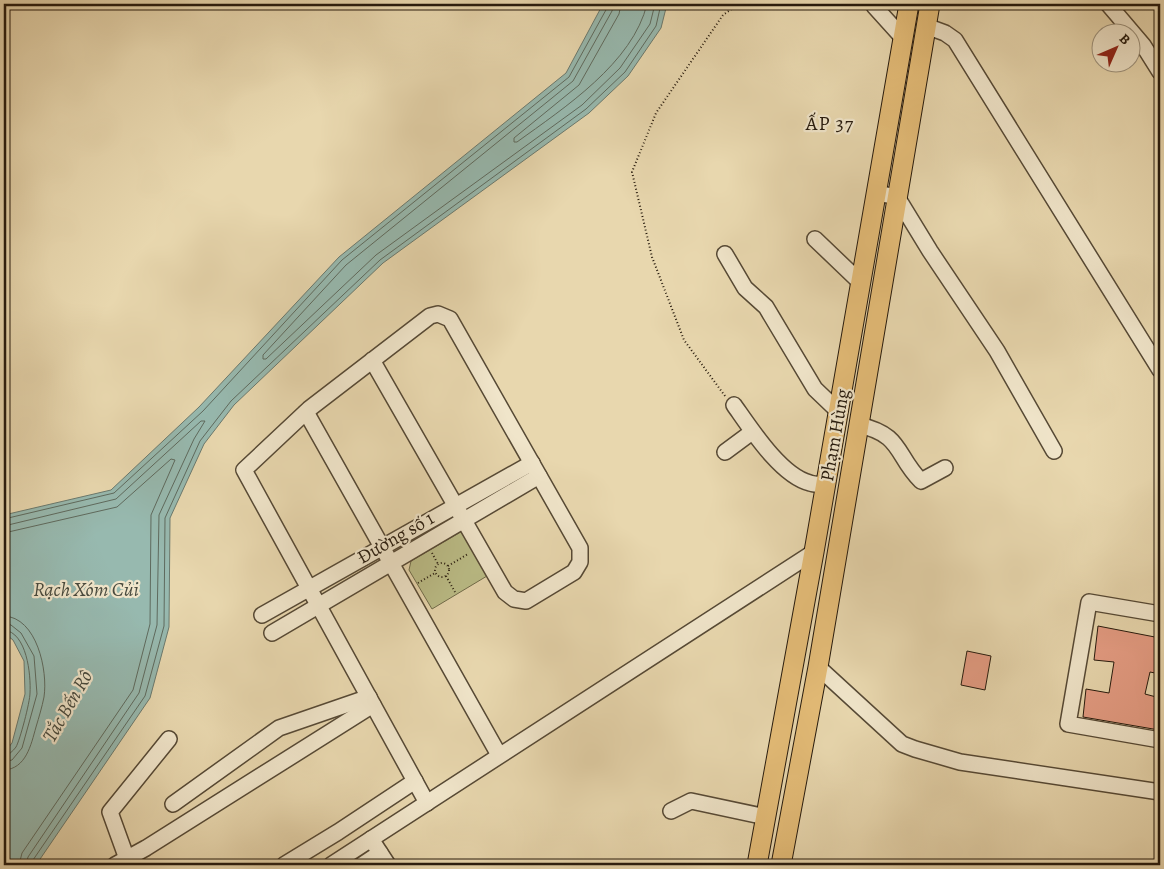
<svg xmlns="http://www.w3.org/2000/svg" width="1164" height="869" font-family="Alegreya,serif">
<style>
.green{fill:#bbbd87;stroke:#706c4a}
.water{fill:#97b9af;stroke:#6a796e}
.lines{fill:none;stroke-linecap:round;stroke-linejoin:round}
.shore{stroke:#5e6a5e;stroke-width:1}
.building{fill:#e49c83;stroke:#261a0d}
.minor-casing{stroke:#564935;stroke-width:18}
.major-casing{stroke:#261a0d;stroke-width:21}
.path{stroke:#261a0d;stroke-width:2;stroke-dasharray:1 2.5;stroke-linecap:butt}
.minor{stroke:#f0e5ca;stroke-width:15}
.major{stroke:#e4bc77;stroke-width:19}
.labels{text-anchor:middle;stroke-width:4.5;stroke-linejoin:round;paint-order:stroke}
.street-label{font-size:19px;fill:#261a0d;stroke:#f0e5ca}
.neighbourhood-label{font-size:20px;letter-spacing:1px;fill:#261a0d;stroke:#f0e5ca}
.water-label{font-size:20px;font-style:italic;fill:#484a3e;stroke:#f0e5ca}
</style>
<rect width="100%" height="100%" fill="#e8d7ae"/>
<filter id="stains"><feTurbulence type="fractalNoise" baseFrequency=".004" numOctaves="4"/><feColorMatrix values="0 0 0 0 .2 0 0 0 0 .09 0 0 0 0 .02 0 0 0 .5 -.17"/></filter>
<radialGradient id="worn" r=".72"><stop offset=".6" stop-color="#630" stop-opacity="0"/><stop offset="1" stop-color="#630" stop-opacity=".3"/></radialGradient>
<path class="green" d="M464 530 497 570 432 609 409 570 411 561Z"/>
<path class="water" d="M603 4H667L661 28 628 76 589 113 383 263 234 405 204 444 170 518 169 627 150 698 36 865H4V753L12 743 25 694 24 661 13 640 4 633V515L111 490 199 407 339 257 566 73Z"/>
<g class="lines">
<g class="shore">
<path d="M614 4 612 11 573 81 346 265 263 355V359H266L376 255 582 105 620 68 650 24 655 4"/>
<path d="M621 4 619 14 579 85 514 138V142H517C564 108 633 63 647 4"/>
<path d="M4 519 114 493 203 411 342 260 569 77 607 8V4"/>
<path d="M4 526 116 499 201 421H205L194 439 159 515 157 625 139 693 28 857 26 865"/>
<path d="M4 533 117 507 171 459 175 460 151 515 150 624 133 690 22 853 19 865"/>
<path d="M4 616C37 617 48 671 44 697 42 707 39 717 36 727 31 745 26 769 4 770"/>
<path d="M4 623 11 625 21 633 34 656 37 694 22 748 12 760 4 762"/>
<path d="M4 630C27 632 31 675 30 693 30 702 20 740 16 747 13 751 9 755 4 756"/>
<path d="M33 865V860L145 696 164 626 165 518 200 441 231 401 380 260 586 109 625 72 656 26 661 4"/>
</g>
</g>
<g class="building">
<path d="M1098 626 1160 638V674L1150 672 1145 694 1160 698 1159 730 1083 717 1086 689 1109 693 1114 662 1094 660Z"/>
<path d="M967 651 991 656 985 690 961 685Z"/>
</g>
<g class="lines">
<defs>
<g id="minor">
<path d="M1108 4 1143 45 1160 72"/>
<path d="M874 6 902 37"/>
<path d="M926 26 945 33 955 40 1160 370"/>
<path d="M877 193 897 197 930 251 997 351 1054 451"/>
<path d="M815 239 861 283"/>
<path d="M725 254 745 288 766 307 815 389 838 411"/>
<path d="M372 360 505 592 514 599 526 601 574 572 580 562V548L450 319 438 314 430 316 309 409 244 470 427 803"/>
<path d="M734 405C751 429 781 476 810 483 815 485 821 484 826 485"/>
<path d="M306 412 499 755"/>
<path d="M859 425C903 435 895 455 921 481L945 468"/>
<path d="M725 452 752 432"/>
<path d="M1160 614 1089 602 1068 724 1160 740"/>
<path d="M262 615 532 463"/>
<path d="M272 633 539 476"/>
<path d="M818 667 902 744 915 749 960 762 1160 792"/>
<path d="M173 804 279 728 369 697"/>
<path d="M671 811 691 801 766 817"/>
<path d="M371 839 388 865"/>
<path d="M127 859 110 812 169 739"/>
<path d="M115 865 146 848 373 705"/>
<path d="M284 865 338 832 415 781"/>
<path d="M331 865 814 552"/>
<path d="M362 865 380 853"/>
</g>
<g id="major">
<path d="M757 865 814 552 909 4"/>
<path d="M781 865 818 667 930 4"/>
</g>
</defs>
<use href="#minor" class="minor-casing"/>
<use href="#major" class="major-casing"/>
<g class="path">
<path d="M725 396 684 340 652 257 632 172 656 113 723 15 733 8"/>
<path d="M432 553 438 564"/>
<circle cx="442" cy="570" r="7"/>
<path d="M448 566 468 554"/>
<path d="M446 576 455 592"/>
<path d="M418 583 435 573"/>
</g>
<use href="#minor" class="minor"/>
<use href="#major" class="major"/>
</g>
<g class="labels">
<g class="street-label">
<text transform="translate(834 435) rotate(-80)" y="7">Phạm Hùng</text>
<text transform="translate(395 537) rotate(-30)" y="7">Đường số 1</text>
</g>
<g class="neighbourhood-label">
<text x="830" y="130">ẤP 37</text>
</g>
<g class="water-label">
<text x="86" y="596">Rạch Xóm Củi</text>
<text transform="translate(67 706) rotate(-60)" y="7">Tắc Bến Rô</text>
</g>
</g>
<rect width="1164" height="869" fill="none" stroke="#e8d7ae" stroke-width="20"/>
<rect x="5" y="5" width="1154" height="859" fill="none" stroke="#261a0d" stroke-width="2.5"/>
<rect x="10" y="10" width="1144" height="849" fill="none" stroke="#261a0d"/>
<g transform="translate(1116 48) rotate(45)"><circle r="24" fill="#f0e5ca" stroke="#9f947e"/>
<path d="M0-4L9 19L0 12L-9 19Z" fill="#8f2418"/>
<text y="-8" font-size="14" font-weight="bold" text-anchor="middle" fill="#261a0d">B</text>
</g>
<rect width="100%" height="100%" filter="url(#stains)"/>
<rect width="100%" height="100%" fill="url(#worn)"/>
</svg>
